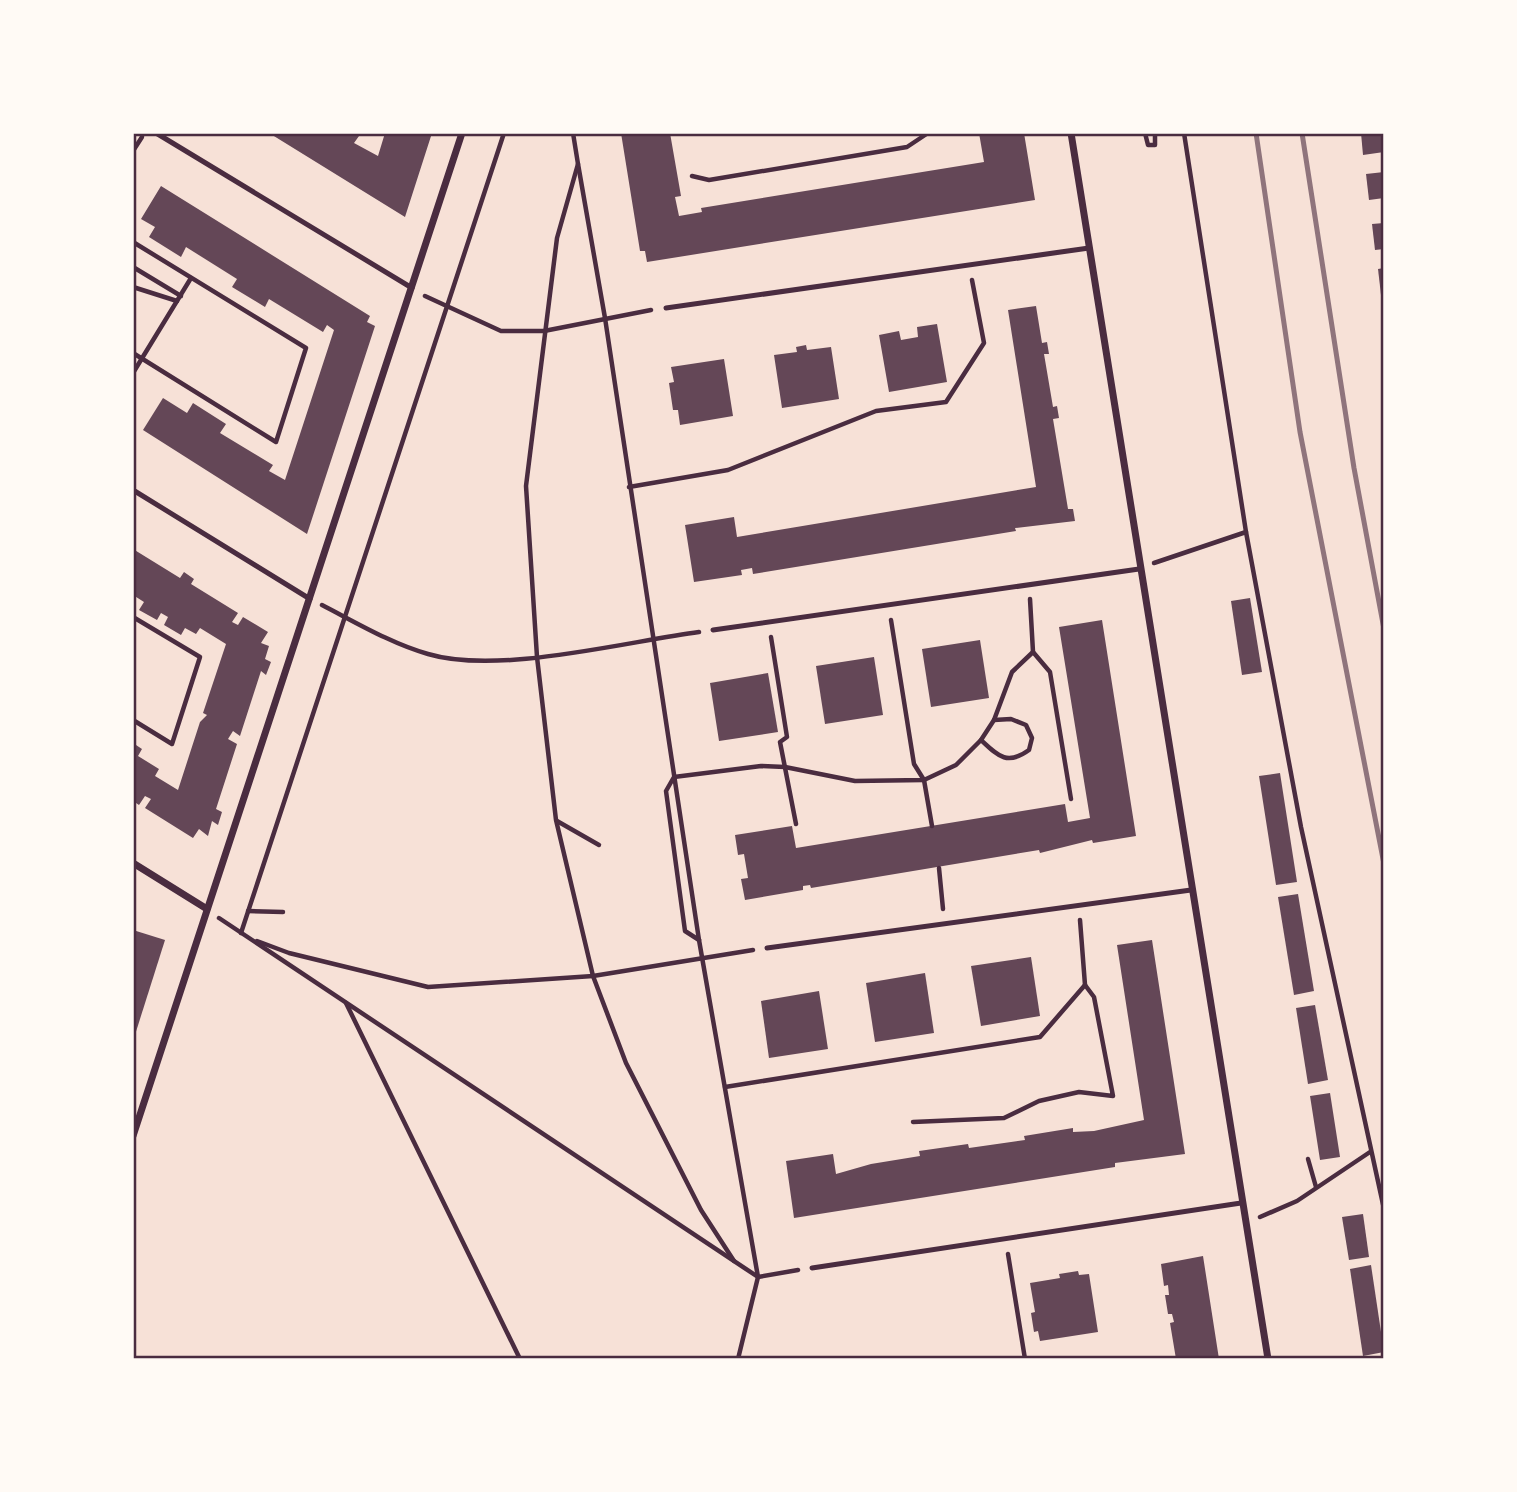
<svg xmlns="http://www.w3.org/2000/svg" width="1517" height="1492" font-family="Karla,sans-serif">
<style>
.building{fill:#644757}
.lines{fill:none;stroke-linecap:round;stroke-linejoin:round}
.path{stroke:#4a2c40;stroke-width:4.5}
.service{stroke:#4a2c40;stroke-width:5}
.minor{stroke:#4a2c40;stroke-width:7}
.rail{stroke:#8f747c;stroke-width:5}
.neatline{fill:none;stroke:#4a2c40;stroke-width:2.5}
</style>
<rect width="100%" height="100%" fill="#f7e1d7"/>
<g class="building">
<path d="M269 133H354L359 136 354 143 378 156 385 133H432L405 217Z"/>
<path d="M621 133H670L681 196 675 197 679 216 702 212 701 208 984 162 979 133H1024L1035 200 647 262 645 251H640Z"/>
<path d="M1361 133H1384V152L1363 155Z"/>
<path d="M1384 172V198L1369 200 1366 174Z"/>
<path d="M161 186 370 316 367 322 375 326 307 534 143 430 163 398 187 413 193 403 226 424 220 433 273 465 269 471 285 480 334 330 327 325 323 332 269 299 265 307 232 287 237 279 186 247 181 257 149 237 155 227 141 219Z"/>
<path d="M1384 223V249L1375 250 1372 224Z"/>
<path d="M1384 268V294L1381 295 1378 269Z"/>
<path d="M1036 306 1042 343 1047 342 1049 354H1044L1053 407 1057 406 1059 418 1053 419 1068 509H1073L1075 521 1015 528 1016 531 753 574 752 568 741 570 742 575 694 582 685 525 734 517 737 537 1036 487 1008 310Z"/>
<path d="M937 324 947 382 889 392 879 335 899 331 901 340 918 337 917 327Z"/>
<path d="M806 345 807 350 831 347 839 399 782 408 774 355 797 352 796 347Z"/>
<path d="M724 359 733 416 680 425 678 410H673L669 383 674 382 671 367Z"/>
<path d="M133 549 180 578 184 572 194 579 191 584 238 613 232 622 238 625 243 617 268 632 261 643 269 646 265 659 271 662 266 675 261 671 240 736 233 731 228 739 237 744 216 809 222 812 218 825 212 821 208 836 199 829 193 838 145 808 151 799 145 796 139 805 133 801V743L142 749 138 756 159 769 155 776 178 790 200 722 207 715 203 713 226 644 200 628 196 634 185 628 181 635 164 625 168 617 161 613 157 620 139 610 144 602 133 595Z"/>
<path d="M1250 598 1262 672 1242 675 1231 601Z"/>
<path d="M1102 620 1136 836 1093 843 1092 840 1040 853 1039 850 811 888 810 885 803 886V890L745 900 741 879 748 878 744 854 738 855 735 835 792 826 796 848 1065 804 1068 822 1090 818 1059 627Z"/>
<path d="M980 640 989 698 931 707 922 649Z"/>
<path d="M874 657 883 715 825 724 816 666Z"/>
<path d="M768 673 778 732 719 741 710 683Z"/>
<path d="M1280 773 1297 882 1276 885 1259 776Z"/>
<path d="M1298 894 1314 991 1294 995 1278 897Z"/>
<path d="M133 930 165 940 134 1038H133Z"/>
<path d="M1152 940 1185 1154 1115 1163V1167L794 1218 786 1161 833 1154 836 1174 871 1164 920 1156 919 1151 968 1144 969 1148 1025 1140 1024 1136 1073 1128V1132L1094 1131 1144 1120 1117 945Z"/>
<path d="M1031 957 1040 1016 981 1026 971 966Z"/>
<path d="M925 973 934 1033 875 1042 866 983Z"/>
<path d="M819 991 828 1049 769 1058 761 1001Z"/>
<path d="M1315 1005 1328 1080 1308 1084 1296 1008Z"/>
<path d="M1330 1093 1340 1157 1320 1160 1310 1096Z"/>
<path d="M1363 1214 1369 1257 1349 1260 1342 1217Z"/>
<path d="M1203 1256 1219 1359H1176L1170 1323 1174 1322 1172 1314H1168L1165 1295H1169L1168 1285 1164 1286 1161 1264Z"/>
<path d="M1371 1265 1384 1352 1363 1356 1350 1269Z"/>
<path d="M1078 1271 1079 1275 1089 1274 1098 1332 1040 1341 1038 1331 1034 1332 1031 1313 1035 1312 1030 1283 1060 1278 1059 1274Z"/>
</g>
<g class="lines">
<g class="path">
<path d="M573 133 578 164 557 238 526 486 537 657 556 820 593 976 626 1063 701 1210 734 1261"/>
<path d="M1145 133 1148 145H1155V133"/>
<path d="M1184 133 1246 532 1301 827 1384 1209"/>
<path d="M133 151 142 137"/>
<path d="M578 164 605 318 699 940 758 1277 738 1359"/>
<path d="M692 176 709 180 907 147 928 133"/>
<path d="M133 242 306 348 276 442 133 353"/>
<path d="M133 267 181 296"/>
<path d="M133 287 177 301"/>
<path d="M425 296 501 331H544L651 310"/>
<path d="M133 373 191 278"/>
<path d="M629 487 728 470 876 411 946 402 984 343 972 280"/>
<path d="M1154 563 1246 532"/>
<path d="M1030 599 1033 652 1050 672 1071 799"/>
<path d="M322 605C355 622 392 644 428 654 498 675 624 642 699 632"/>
<path d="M133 617 200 657 172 744 133 720"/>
<path d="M891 620 914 764 924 780 932 826"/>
<path d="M771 637 787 737 780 742 796 824"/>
<path d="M981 740C998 756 1007 766 1029 750L1032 738 1026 725 1011 719 994 720"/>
<path d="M557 821 599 845"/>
<path d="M939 868 943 909"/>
<path d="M248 911 283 912"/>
<path d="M219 918 758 1277 798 1270"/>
<path d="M241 933 504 133"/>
<path d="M699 940 685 931 666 791 674 777 761 766 785 767 855 781 924 780 956 765 981 740 994 720 1012 672 1033 652"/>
<path d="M257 941 289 953 428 987 593 976 753 950"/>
<path d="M346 1003 520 1359"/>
<path d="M725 1087 1040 1037 1085 985"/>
<path d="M913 1122 1004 1118 1039 1101 1079 1092 1113 1096 1094 997 1085 985 1080 920"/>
<path d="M1308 1159 1316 1187"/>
<path d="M1260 1217 1297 1201 1370 1152"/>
<path d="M1008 1254 1025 1359"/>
</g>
<g class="service">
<path d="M156 133 412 288"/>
<path d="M666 308 1089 248"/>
<path d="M133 490 310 599"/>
<path d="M713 630 1139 569"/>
<path d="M767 948 1191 890"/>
<path d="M812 1268 1241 1203"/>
</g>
<g class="minor">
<path d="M1071 133 1268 1359"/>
<path d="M133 863 207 909"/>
<path d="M133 1136 462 133"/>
</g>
<g class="rail">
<path d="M1256 133 1300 432 1384 864"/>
<path d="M1302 133 1354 468 1384 629"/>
</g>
</g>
<rect width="1517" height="1492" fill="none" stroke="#fffaf5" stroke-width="270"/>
<rect x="135" y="135" width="1247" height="1222" class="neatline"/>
</svg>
